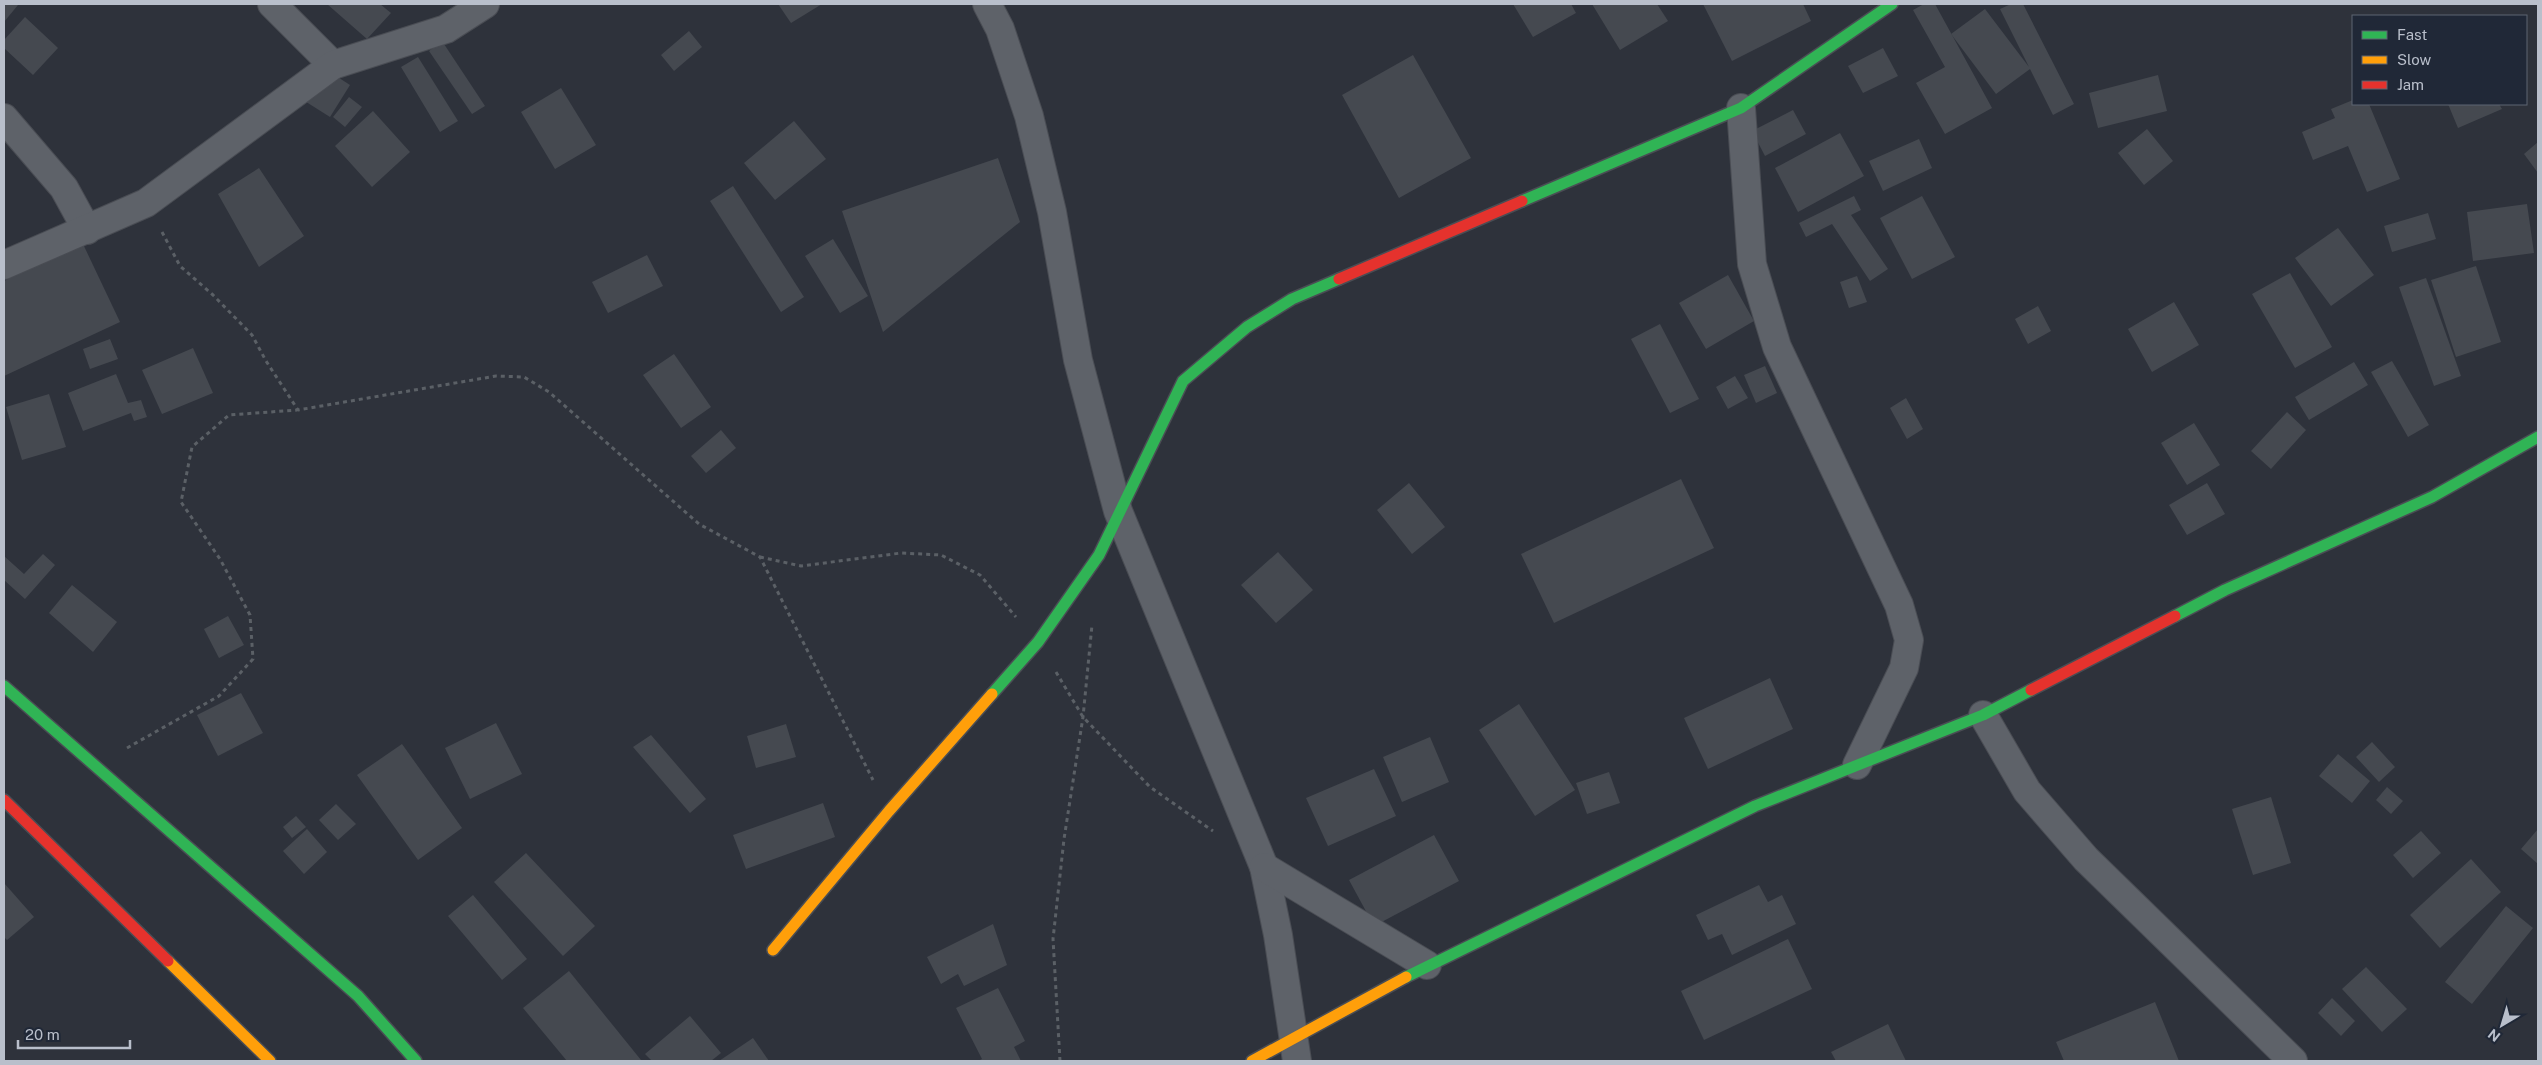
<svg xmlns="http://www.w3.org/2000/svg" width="2542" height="1065" font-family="'Public Sans',sans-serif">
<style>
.building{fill:#454950}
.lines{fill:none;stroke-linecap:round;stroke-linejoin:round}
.street-casing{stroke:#4a4d54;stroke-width:30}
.fast-casing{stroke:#4a4d54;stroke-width:14}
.slow-casing{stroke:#4a4d54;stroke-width:14}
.jam-casing{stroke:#4a4d54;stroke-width:14}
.path{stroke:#5b6066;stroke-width:3;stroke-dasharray:4 4;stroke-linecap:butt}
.street{stroke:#5e6269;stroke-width:28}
.fast{stroke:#30b455;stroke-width:11}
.slow{stroke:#ff9f0a;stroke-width:11}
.jam{stroke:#e5322d;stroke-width:11}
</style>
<rect width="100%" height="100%" fill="#2e323b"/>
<g class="building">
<path d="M4 4 18 5 4 22Z"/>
<path d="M327 4H380L391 13 367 39Z"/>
<path d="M778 4H822L791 23Z"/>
<path d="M1513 4H1571L1576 13 1533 37Z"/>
<path d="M1592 4H1657L1668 21 1620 50Z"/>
<path d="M1703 4H1803L1811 21 1732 61Z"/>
<path d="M1924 4H1935L1992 108 1945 134 1916 83 1945 67 1913 10Z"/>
<path d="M2011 4H2023L2074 104 2053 115 2030 69 1996 94 1951 34 1985 9 2029 67 2000 9Z"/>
<path d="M25 17 58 48 33 75 4 48V40Z"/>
<path d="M689 31 702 47 674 71 661 55Z"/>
<path d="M442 41 485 106 472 114 429 51Z"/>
<path d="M1883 48 1898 76 1863 93 1848 66Z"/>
<path d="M1413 55 1471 158 1399 198 1342 95Z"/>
<path d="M418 57 458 121 440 132 401 67Z"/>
<path d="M313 61 350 85 330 117 292 93Z"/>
<path d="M2158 75 2167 111 2098 128 2089 93Z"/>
<path d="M561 88 596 145 555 169 521 112Z"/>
<path d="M349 97 362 107 345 127 333 117Z"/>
<path d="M2353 100V104H2369L2400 179 2367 192 2348 146 2313 160 2302 132 2335 118 2331 109Z"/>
<path d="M2448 104H2499L2502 109 2458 128Z"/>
<path d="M1793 110 1806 134 1765 156 1752 131Z"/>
<path d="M373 111 410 152 372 187 335 146Z"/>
<path d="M794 121 826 159 775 200 744 163Z"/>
<path d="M2147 129 2173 161 2144 185 2118 153Z"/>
<path d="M1840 133 1864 176 1798 212 1775 168Z"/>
<path d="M1919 139 1932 168 1883 191 1869 161Z"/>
<path d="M2538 142V173L2524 154Z"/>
<path d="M998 158 1020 222 883 332 842 211Z"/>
<path d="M259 168 304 236 259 267 218 194Z"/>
<path d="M733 186 804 297 781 312 710 201Z"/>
<path d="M1854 196 1861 210 1851 215 1888 269 1870 281 1832 224 1806 237 1799 223Z"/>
<path d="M1922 196 1955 257 1912 279 1880 218Z"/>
<path d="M2527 204 2534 253 2473 261 2467 212Z"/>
<path d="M2428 213 2436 239 2392 252 2384 226Z"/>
<path d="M2338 228 2374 275 2331 306 2295 258Z"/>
<path d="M833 239 868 296 840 313 805 256Z"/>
<path d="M83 244 120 322 4 376V281Z"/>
<path d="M647 255 663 286 608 313 592 282Z"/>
<path d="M2476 266 2501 342 2456 357 2431 280Z"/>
<path d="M2290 273 2332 347 2295 368 2252 294Z"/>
<path d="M1728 275 1754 321 1706 349 1679 303Z"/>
<path d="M1857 276 1867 302 1849 308 1840 282Z"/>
<path d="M2426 278 2461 376 2434 386 2399 287Z"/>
<path d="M2174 302 2199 345 2152 372 2128 329Z"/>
<path d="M2038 306 2051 331 2028 344 2015 319Z"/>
<path d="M1660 324 1699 399 1670 413 1631 339Z"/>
<path d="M110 339 118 359 90 369 83 349Z"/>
<path d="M193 348 213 393 162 414 142 370Z"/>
<path d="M674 354 711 407 681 428 643 375Z"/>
<path d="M2392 361 2429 425 2408 437 2371 372Z"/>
<path d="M2354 362 2368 385 2309 420 2295 397Z"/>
<path d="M1765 366 1777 393 1756 403 1744 375Z"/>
<path d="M116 374 128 403 141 400 147 417 134 421 131 413 83 431 68 393Z"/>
<path d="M1735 376 1748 398 1728 409 1716 387Z"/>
<path d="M49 394 66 447 22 460 6 407Z"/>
<path d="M1906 398 1923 429 1907 439 1890 408Z"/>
<path d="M2287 412 2306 430 2271 469 2251 451Z"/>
<path d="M2194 423 2220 465 2187 485 2161 443Z"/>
<path d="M721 430 736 448 706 473 691 456Z"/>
<path d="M1681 479 1714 548 1554 623 1521 554Z"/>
<path d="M1409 483 1445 527 1412 554 1377 510Z"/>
<path d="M2207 483 2225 514 2187 535 2169 505Z"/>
<path d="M1278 552 1313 590 1276 623 1241 585Z"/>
<path d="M43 554 55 565 25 599 4 580V556L24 574Z"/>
<path d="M72 585 117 622 93 652 49 613Z"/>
<path d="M228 616 244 645 219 658 204 629Z"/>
<path d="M1770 678 1793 729 1708 769 1684 718Z"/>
<path d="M241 693 263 733 218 756 197 715Z"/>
<path d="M1519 704 1575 790 1535 816 1479 730Z"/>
<path d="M496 723 522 774 470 799 445 748Z"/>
<path d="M786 724 796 757 756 768 747 736Z"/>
<path d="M651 735 706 799 690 813 633 747Z"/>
<path d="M1430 737 1449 782 1402 802 1383 757Z"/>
<path d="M2372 742 2395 767 2379 782 2356 757Z"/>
<path d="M402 744 462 828 418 860 357 775Z"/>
<path d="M2338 754 2370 781 2352 803 2319 776Z"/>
<path d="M1374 769 1396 816 1328 846 1306 798Z"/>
<path d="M1609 772 1620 803 1587 814 1576 783Z"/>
<path d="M2387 787 2403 801 2391 814 2376 800Z"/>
<path d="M2271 797 2291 863 2253 875 2232 809Z"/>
<path d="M823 803 835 837 746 869 733 835Z"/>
<path d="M336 804 356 824 338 840 319 820Z"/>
<path d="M296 816 306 827 292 838 283 827Z"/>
<path d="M307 829 327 852 304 874 283 851Z"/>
<path d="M2538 829V864L2521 849Z"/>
<path d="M2421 831 2441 853 2413 878 2393 855Z"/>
<path d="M1434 835 1459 881 1374 926 1349 880Z"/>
<path d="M526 853 595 926 563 956 494 882Z"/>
<path d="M2471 859 2501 892 2440 948 2410 915Z"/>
<path d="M4 883 34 917 7 940 4 937Z"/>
<path d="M1759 885 1768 902 1782 895 1796 924 1732 955 1722 934 1708 940 1696 915Z"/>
<path d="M473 895 527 959 502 980 448 916Z"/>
<path d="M2506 906 2533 928 2472 1004 2445 982Z"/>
<path d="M993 924 1007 965 964 986 958 974 941 984 927 957Z"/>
<path d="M1788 939 1812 989 1704 1040 1681 991Z"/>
<path d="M2366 967 2407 1009 2382 1032 2342 989Z"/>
<path d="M569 971 641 1060 640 1061H567L523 1008Z"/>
<path d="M998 988 1025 1041 1014 1047 1021 1061H978L982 1059 956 1008Z"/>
<path d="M2332 998 2355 1021 2341 1036 2318 1013Z"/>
<path d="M2155 1002 2179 1061H2064L2056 1042Z"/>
<path d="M690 1016 721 1053 711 1061H652L645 1054Z"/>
<path d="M1888 1024 1906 1061H1836L1831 1052Z"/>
<path d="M753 1038 769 1061H719Z"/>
</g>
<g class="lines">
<defs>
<g id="street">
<path d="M272 4 333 65"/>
<path d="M987 4 1000 29 1029 116 1052 212 1078 360 1118 511 1264 867 1278 935 1297 1061"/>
<path d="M1741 108 1752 264 1777 347 1899 605 1909 640 1904 668 1857 765"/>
<path d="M4 118 64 188 87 230"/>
<path d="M4 265 146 203 333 65 446 29 485 4"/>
<path d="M1983 715 2027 791 2086 859 2293 1061"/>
<path d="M1264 867 1427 965"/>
</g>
<g id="fast">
<path d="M1522 201 1741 108 1892 4"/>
<path d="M2175 616 2225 590 2432 497 2538 437"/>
<path d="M4 686 358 996 416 1061"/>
<path d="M992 694 1038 642 1099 555 1183 381 1247 327 1292 299 1339 279"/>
<path d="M1406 977 1755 806 1983 715 2031 690"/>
</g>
<g id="slow">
<path d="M773 950 889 811 992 694"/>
<path d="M168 961 270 1061"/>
<path d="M1252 1061 1406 977"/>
</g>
<g id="jam">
<path d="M1339 279 1522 201"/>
<path d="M2031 690 2175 616"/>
<path d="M4 800 168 961"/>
</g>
</defs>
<use href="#street" class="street-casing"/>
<use href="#fast" class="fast-casing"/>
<use href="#slow" class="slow-casing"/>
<use href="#jam" class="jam-casing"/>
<g class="path">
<path d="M162 232 180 266 213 295 252 335 266 361 298 410 496 376 524 377 549 392 699 524 760 557 873 780"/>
<path d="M760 557 801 566 901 553 941 555 980 575 1016 617"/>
<path d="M1056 672 1083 717 1150 787 1213 831"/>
<path d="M127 748 219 696 253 659 250 615 220 559 181 502 192 447 229 415 297 410"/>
<path d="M1060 1061 1053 939 1064 839 1083 717 1092 625"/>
</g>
<use href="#street" class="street"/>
<use href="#fast" class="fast"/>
<use href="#slow" class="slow"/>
<use href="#jam" class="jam"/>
</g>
<rect width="2542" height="1065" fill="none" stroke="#b9bfcb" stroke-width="10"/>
<rect x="2352" y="15" width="175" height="90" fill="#202837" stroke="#5d6472"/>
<rect x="2362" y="31" width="25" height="8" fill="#30b455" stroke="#5d6472"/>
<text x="2397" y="40" font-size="15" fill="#b9bfcb">Fast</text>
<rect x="2362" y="56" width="25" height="8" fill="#ff9f0a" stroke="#5d6472"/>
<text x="2397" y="65" font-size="15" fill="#b9bfcb">Slow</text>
<rect x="2362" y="81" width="25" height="8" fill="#e5322d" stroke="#5d6472"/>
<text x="2397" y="90" font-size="15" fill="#b9bfcb">Jam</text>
<g transform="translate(2502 1025) rotate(218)" stroke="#202837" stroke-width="4" paint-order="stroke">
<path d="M0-4L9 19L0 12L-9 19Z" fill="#b9bfcb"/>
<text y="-8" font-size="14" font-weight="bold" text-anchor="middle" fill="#b9bfcb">N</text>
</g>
<path d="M18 1040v8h112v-8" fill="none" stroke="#b9bfcb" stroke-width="2.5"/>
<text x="25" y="1040" font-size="15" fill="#b9bfcb" stroke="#202837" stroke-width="4" paint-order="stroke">20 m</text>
</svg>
